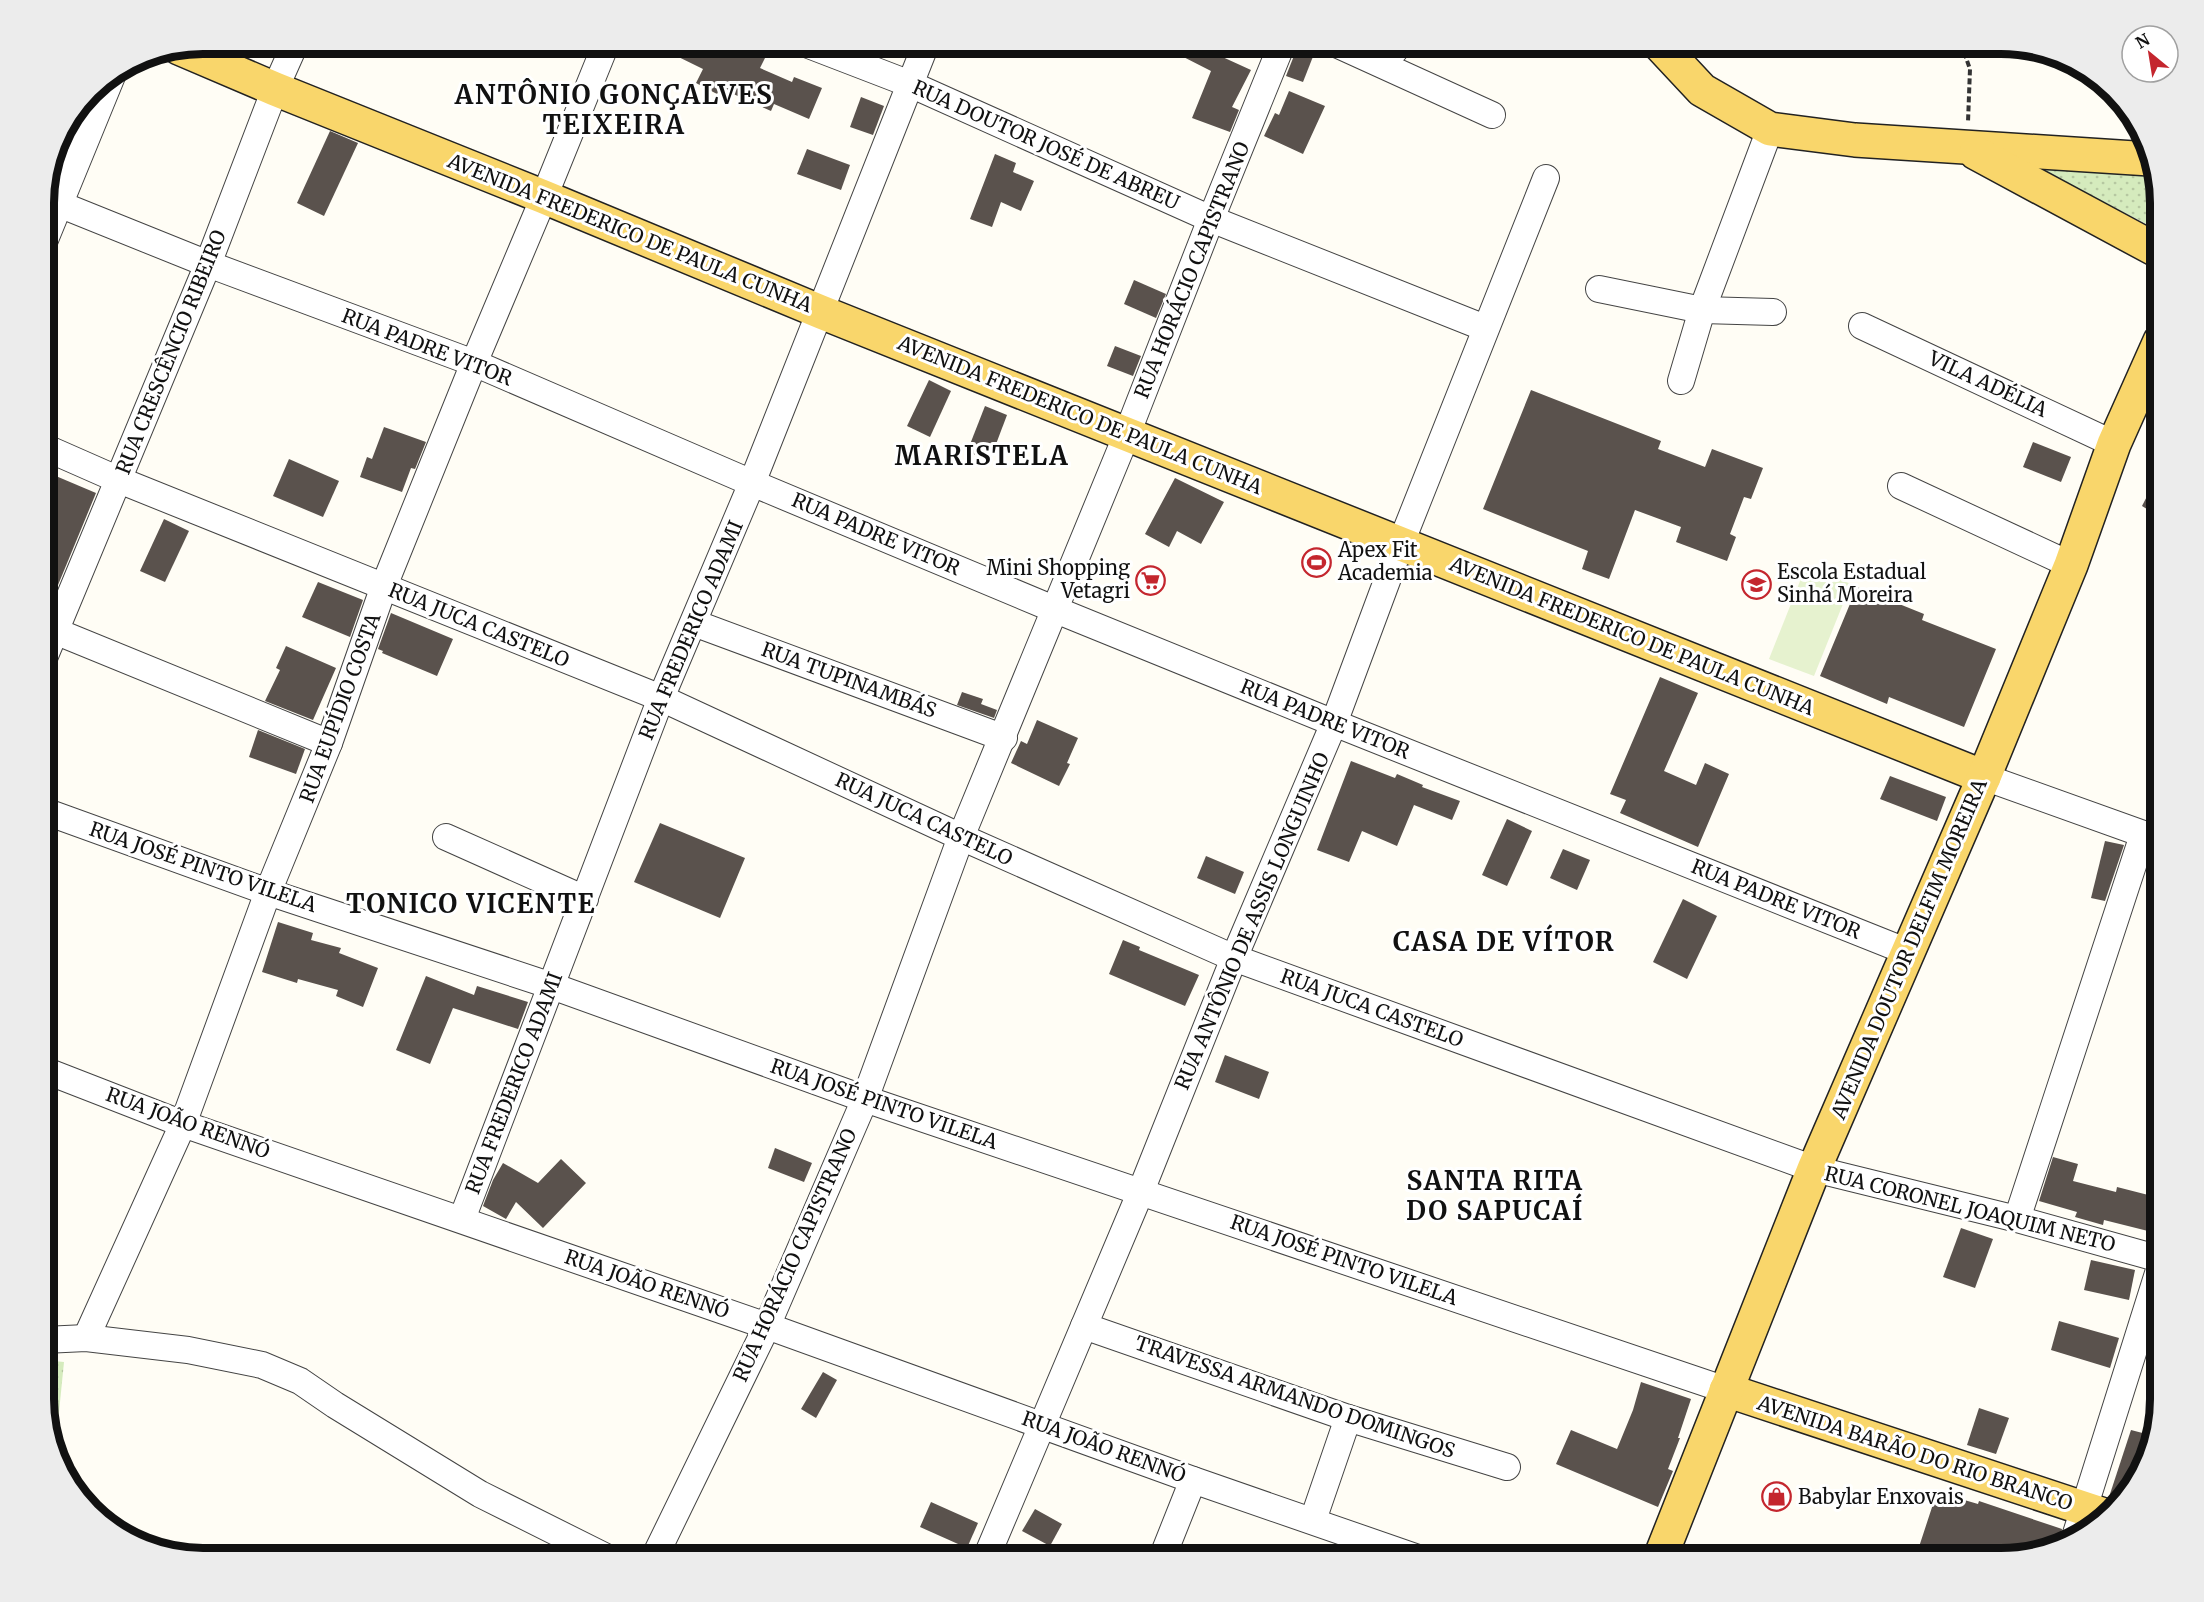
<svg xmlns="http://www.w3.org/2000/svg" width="2204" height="1602" font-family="Merriweather,serif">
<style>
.park{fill:url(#park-dots)}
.pitch{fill:#e6f2cf}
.building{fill:#5a524d}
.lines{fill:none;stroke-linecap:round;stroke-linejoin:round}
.minor-casing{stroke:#444;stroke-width:28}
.major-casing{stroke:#222;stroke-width:36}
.path{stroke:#333;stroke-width:4;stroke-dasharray:6 3;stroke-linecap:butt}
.minor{stroke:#fff;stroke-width:26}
.major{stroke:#f9d66b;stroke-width:33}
.labels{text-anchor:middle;stroke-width:6;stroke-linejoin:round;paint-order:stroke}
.street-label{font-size:20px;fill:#111;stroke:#fff}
.poi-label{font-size:20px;fill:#111;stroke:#fff;text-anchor:start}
.district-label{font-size:26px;font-weight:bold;letter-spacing:1.5px;fill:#111;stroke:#fff}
.rim{fill:none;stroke:#111;stroke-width:8}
</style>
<defs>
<pattern id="park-dots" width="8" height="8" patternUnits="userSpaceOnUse" patternTransform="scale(1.5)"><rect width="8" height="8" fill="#d5ebbd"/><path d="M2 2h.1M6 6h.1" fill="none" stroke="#b6c8a1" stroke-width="1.8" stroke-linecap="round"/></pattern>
</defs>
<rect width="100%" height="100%" fill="#fffdf5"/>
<g class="park">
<path d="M2017 157 2154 174 2160 203V231Z"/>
<path d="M44 1360 64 1362 55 1452 44 1409Z"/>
</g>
<path class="pitch" d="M1806 566 1851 584 1814 676 1769 659Z"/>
<g class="building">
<path d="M652 44H739L766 56 760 68 792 82 794 77 822 88 809 119 774 104 771 111 720 88 717 94 696 83 703 69Z"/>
<path d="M1158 44H1194L1251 70 1232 107 1239 110 1230 132 1192 118 1211 71Z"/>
<path d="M1297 48 1314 54 1303 82 1286 76Z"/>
<path d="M1289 91 1325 106 1303 154 1264 136 1275 113 1279 115Z"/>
<path d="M89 92 52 184 47 182 56 142Z"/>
<path d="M861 97 884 106 873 135 850 127Z"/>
<path d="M330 131 358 143 324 216 297 203Z"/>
<path d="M807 149 850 165 841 190 797 174Z"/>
<path d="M995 154 1016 163 1013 172 1034 181 1021 211 1001 202 992 227 970 219Z"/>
<path d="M1134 280 1166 294 1156 318 1124 304Z"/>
<path d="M1115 346 1141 356 1133 376 1107 366Z"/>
<path d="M929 380 951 391 930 437 907 426Z"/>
<path d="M1531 390 1661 441 1658 449 1705 467 1712 449 1763 468 1751 499 1744 497 1730 534 1736 537 1727 561 1676 542 1681 527 1635 510 1609 579 1582 569 1588 551 1483 509Z"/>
<path d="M985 406 1007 415 990 460 967 452Z"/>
<path d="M384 427 426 442 415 469 411 468 402 492 360 477 367 457 372 459Z"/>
<path d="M2033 442 2071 457 2061 482 2023 467Z"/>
<path d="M289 459 339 481 323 517 273 496Z"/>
<path d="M44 471 96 493 44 619Z"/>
<path d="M2160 471V517L2142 506Z"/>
<path d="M1175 478 1224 502 1201 544 1177 531 1169 547 1145 534Z"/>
<path d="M164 519 189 531 165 582 140 571Z"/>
<path d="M318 582 363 600 350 637 302 617Z"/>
<path d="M1857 587 1924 614 1922 620 1996 649 1964 727 1889 697 1887 704 1820 676Z"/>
<path d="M391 613 453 639 437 676 382 653 383 651 378 649Z"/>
<path d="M286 646 336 668 313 720 265 701 280 670 276 668Z"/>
<path d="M1660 677 1698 693 1664 771 1696 785 1705 763 1729 774 1698 847 1620 813 1626 800 1610 794Z"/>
<path d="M962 692 983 699 981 704 997 710 994 718 957 705Z"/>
<path d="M1037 720 1078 738 1067 763 1070 764 1059 786 1011 763 1021 741 1027 744Z"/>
<path d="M258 730 305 749 296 774 249 757Z"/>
<path d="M1351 761 1395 778 1397 774 1423 785 1422 787 1460 801 1452 820 1414 805 1397 846 1362 831 1349 862 1317 850Z"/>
<path d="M1890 776 1946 797 1937 821 1880 799Z"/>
<path d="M1507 819 1532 831 1507 886 1482 875Z"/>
<path d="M660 823 745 858 720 918 634 882Z"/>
<path d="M2105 841 2124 845 2105 901 2091 898Z"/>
<path d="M1563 849 1590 860 1577 890 1550 878Z"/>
<path d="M1206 856 1244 872 1235 894 1197 878Z"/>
<path d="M1683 899 1717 916 1687 979 1653 962Z"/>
<path d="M278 922 313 933 311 940 341 948 339 953 378 968 363 1007 336 996 338 990 298 979 297 983 262 972Z"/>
<path d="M1123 940 1140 947 1139 950 1199 975 1185 1006 1109 974Z"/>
<path d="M426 976 474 995 477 986 528 1002 518 1029 453 1008 430 1064 396 1050Z"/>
<path d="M1225 1055 1269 1072 1259 1099 1215 1082Z"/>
<path d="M775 1148 812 1163 804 1182 768 1168Z"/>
<path d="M2053 1157 2078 1164 2073 1181 2116 1192 2117 1187 2160 1198V1213L2156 1233 2104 1220 2103 1225 2075 1217 2077 1212 2039 1201Z"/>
<path d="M561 1159 586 1183 543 1228 516 1202 506 1219 483 1206 493 1180 503 1163 538 1183Z"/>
<path d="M1961 1228 1993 1239 1975 1288 1943 1277Z"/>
<path d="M2091 1260 2135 1270 2129 1300 2084 1290Z"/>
<path d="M2059 1321 2119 1338 2110 1368 2051 1350Z"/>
<path d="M823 1372 837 1380 816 1418 801 1409Z"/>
<path d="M1641 1382 1691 1399 1678 1438H1680L1668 1469 1673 1471 1658 1507 1556 1464 1571 1430 1617 1449 1633 1410Z"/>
<path d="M1979 1408 2009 1418 1996 1454 1967 1445Z"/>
<path d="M2131 1430 2154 1436 2152 1450 2128 1496 2118 1503 2109 1497Z"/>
<path d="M1937 1492 1978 1504 1979 1501 2062 1529 2060 1545 2001 1558H1934L1917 1553Z"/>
<path d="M931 1502 978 1523 967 1548 920 1527Z"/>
<path d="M1035 1509 1062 1524 1050 1546 1022 1531Z"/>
</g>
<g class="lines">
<defs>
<g id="minor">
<path d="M806 44 910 84 1211 219 1485 328"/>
<path d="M1336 44 1492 115"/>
<path d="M1383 64 1400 44"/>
<path d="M44 198 208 264 474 363 752 483 1056 610 1334 723 1908 952"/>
<path d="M44 242 112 76"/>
<path d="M1599 289 1702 310 1773 312"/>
<path d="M1862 326 2114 444"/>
<path d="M1681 381 1702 310 1770 129"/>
<path d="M44 447 119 480 661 698 961 837 1234 958 1814 1169 2017 1219 2160 1259"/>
<path d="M1901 486 2071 565"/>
<path d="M694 623 1004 738"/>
<path d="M55 631 329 743"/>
<path d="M44 658 208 264 275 89 295 44"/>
<path d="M1984 777 2160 840"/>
<path d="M44 811 268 892 552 986 865 1099 1726 1390"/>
<path d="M446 837 585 899"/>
<path d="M44 1070 183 1124 767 1326 1193 1480 1418 1558"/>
<path d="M462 1219 661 698 752 483 926 44"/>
<path d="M2017 1219 2143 835"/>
<path d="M1084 1326 1348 1418 1507 1467"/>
<path d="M86 1338 183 1124 268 892 329 743 384 586 474 363 544 197 606 44"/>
<path d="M44 1340 86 1338 188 1350 262 1365 300 1381 335 1405 480 1494 608 1558"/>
<path d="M1313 1520 1348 1418"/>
<path d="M2074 1540 2160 1267"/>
<path d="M654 1558 767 1326 865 1099 961 837 1127 434 1211 219 1282 44"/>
<path d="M986 1558 1141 1191 1234 958 1334 723 1401 543 1546 178"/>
<path d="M1162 1558 1193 1480"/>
</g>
<g id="major">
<path d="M1659 44 1702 90 1770 129 1855 140 2150 159"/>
<path d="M179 48 275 89 544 197 821 312 1984 777"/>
<path d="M1976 153 2160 252"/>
<path d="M1726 1390 2104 1515"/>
<path d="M1660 1558 1814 1169 1984 777 2071 565 2114 444 2160 341"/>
</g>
</defs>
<use href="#minor" class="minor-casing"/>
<use href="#major" class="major-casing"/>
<path class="path" d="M1961 44 1970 69 1968 122"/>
<use href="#minor" class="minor"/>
<use href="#major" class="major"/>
</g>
<defs>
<symbol id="stadium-ring" viewBox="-11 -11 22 22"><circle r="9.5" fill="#fff" stroke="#c4262e" stroke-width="1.5"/><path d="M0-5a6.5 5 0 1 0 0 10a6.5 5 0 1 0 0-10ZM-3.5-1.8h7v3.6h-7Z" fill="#c4262e"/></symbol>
<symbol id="supermarket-ring" viewBox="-11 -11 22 22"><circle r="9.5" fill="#fff" stroke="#c4262e" stroke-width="1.5"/><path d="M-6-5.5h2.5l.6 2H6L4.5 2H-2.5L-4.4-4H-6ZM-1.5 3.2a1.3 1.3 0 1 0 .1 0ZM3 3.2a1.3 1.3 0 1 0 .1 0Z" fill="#c4262e"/></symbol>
<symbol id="school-ring" viewBox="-11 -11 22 22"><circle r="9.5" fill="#fff" stroke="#c4262e" stroke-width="1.5"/><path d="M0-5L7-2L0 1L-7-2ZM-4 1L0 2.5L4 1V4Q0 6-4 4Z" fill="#c4262e"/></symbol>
<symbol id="shop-ring" viewBox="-11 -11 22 22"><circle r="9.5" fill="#fff" stroke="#c4262e" stroke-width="1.5"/><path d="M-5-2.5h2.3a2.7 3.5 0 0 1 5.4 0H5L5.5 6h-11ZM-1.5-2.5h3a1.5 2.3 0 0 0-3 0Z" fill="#c4262e"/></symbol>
</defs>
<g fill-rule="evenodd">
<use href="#stadium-ring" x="1300" y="546" width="33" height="33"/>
<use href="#supermarket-ring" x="1134" y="564" width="33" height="33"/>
<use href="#school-ring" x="1740" y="568" width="33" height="33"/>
<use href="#shop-ring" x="1760" y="1480" width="33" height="33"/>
</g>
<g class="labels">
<g class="street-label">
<text transform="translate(1046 145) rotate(24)" y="7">RUA DOUTOR JOSÉ DE ABREU</text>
<text transform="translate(630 233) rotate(22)" y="7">AVENIDA FREDERICO DE PAULA CUNHA</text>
<text transform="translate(1192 270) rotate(-68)" y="7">RUA HORÁCIO CAPISTRANO</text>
<text transform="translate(427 347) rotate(21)" y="7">RUA PADRE VITOR</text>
<text transform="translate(171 352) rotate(-68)" y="7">RUA CRESCÊNCIO RIBEIRO</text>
<text transform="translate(1988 384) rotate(25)" y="7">VILA ADÉLIA</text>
<text transform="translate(1080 415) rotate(22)" y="7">AVENIDA FREDERICO DE PAULA CUNHA</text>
<text transform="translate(876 534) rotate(23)" y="7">RUA PADRE VITOR</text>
<text transform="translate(479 625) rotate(22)" y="7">RUA JUCA CASTELO</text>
<text transform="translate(691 630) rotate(-67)" y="7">RUA FREDERICO ADAMI</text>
<text transform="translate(1632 636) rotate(22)" y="7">AVENIDA FREDERICO DE PAULA CUNHA</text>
<text transform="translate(849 680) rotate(20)" y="7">RUA TUPINAMBÁS</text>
<text transform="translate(340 708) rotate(-70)" y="7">RUA EUPÍDIO COSTA</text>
<text transform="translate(1325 719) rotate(22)" y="7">RUA PADRE VITOR</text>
<text transform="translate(924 819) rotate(25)" y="7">RUA JUCA CASTELO</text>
<text transform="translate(203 867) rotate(19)" y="7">RUA JOSÉ PINTO VILELA</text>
<text transform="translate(1776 899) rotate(22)" y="7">RUA PADRE VITOR</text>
<text transform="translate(1252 921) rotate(-67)" y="7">RUA ANTÔNIO DE ASSIS LONGUINHO</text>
<text transform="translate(1909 949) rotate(-67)" y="7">AVENIDA DOUTOR DELFIM MOREIRA</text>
<text transform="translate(1372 1008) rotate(20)" y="7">RUA JUCA CASTELO</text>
<text transform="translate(514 1083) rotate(-69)" y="7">RUA FREDERICO ADAMI</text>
<text transform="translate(884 1104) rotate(19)" y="7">RUA JOSÉ PINTO VILELA</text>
<text transform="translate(188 1123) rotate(20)" y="7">RUA JOÃO RENNÓ</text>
<text transform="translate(1970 1209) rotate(14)" y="7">RUA CORONEL JOAQUIM NETO</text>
<text transform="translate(795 1255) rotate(-66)" y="7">RUA HORÁCIO CAPISTRANO</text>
<text transform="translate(1344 1260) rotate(19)" y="7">RUA JOSÉ PINTO VILELA</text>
<text transform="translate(647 1284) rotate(19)" y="7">RUA JOÃO RENNÓ</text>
<text transform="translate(1295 1397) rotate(19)" y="7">TRAVESSA ARMANDO DOMINGOS</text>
<text transform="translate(1104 1447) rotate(20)" y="7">RUA JOÃO RENNÓ</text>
<text transform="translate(1915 1453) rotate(18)" y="7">AVENIDA BARÃO DO RIO BRANCO</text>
</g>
<g class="poi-label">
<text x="1338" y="557">Apex Fit<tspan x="1338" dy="23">Academia</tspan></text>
<text x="1130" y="575" text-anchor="end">Mini Shopping<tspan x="1130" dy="23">Vetagri</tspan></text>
<text x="1777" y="579">Escola Estadual<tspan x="1777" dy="23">Sinhá Moreira</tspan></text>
<text x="1798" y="1504">Babylar Enxovais</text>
</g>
<g class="district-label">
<text x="614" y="104">ANTÔNIO GONÇALVES<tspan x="614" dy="30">TEIXEIRA</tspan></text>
<text x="982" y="465">MARISTELA</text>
<text x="471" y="913">TONICO VICENTE</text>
<text x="1504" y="951">CASA DE VÍTOR</text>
<text x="1495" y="1190">SANTA RITA<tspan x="1495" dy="30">DO SAPUCAÍ</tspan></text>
</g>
</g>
<path d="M0 0H2204V1602H0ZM203 54H2001A149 149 0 0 1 2150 203V1399A149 149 0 0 1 2001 1548H203A149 149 0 0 1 54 1399V203A149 149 0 0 1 203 54Z" fill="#ececec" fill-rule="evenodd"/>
<path class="rim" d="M203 54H2001A149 149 0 0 1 2150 203V1399A149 149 0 0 1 2001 1548H203A149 149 0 0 1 54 1399V203A149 149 0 0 1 203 54Z"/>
<g transform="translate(2150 54) rotate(330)"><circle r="28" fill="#ffffff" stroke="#a0a0a0" stroke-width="1.5"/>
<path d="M0-4.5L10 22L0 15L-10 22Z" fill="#c4262e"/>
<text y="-9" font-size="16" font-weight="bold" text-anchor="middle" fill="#111111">N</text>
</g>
</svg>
